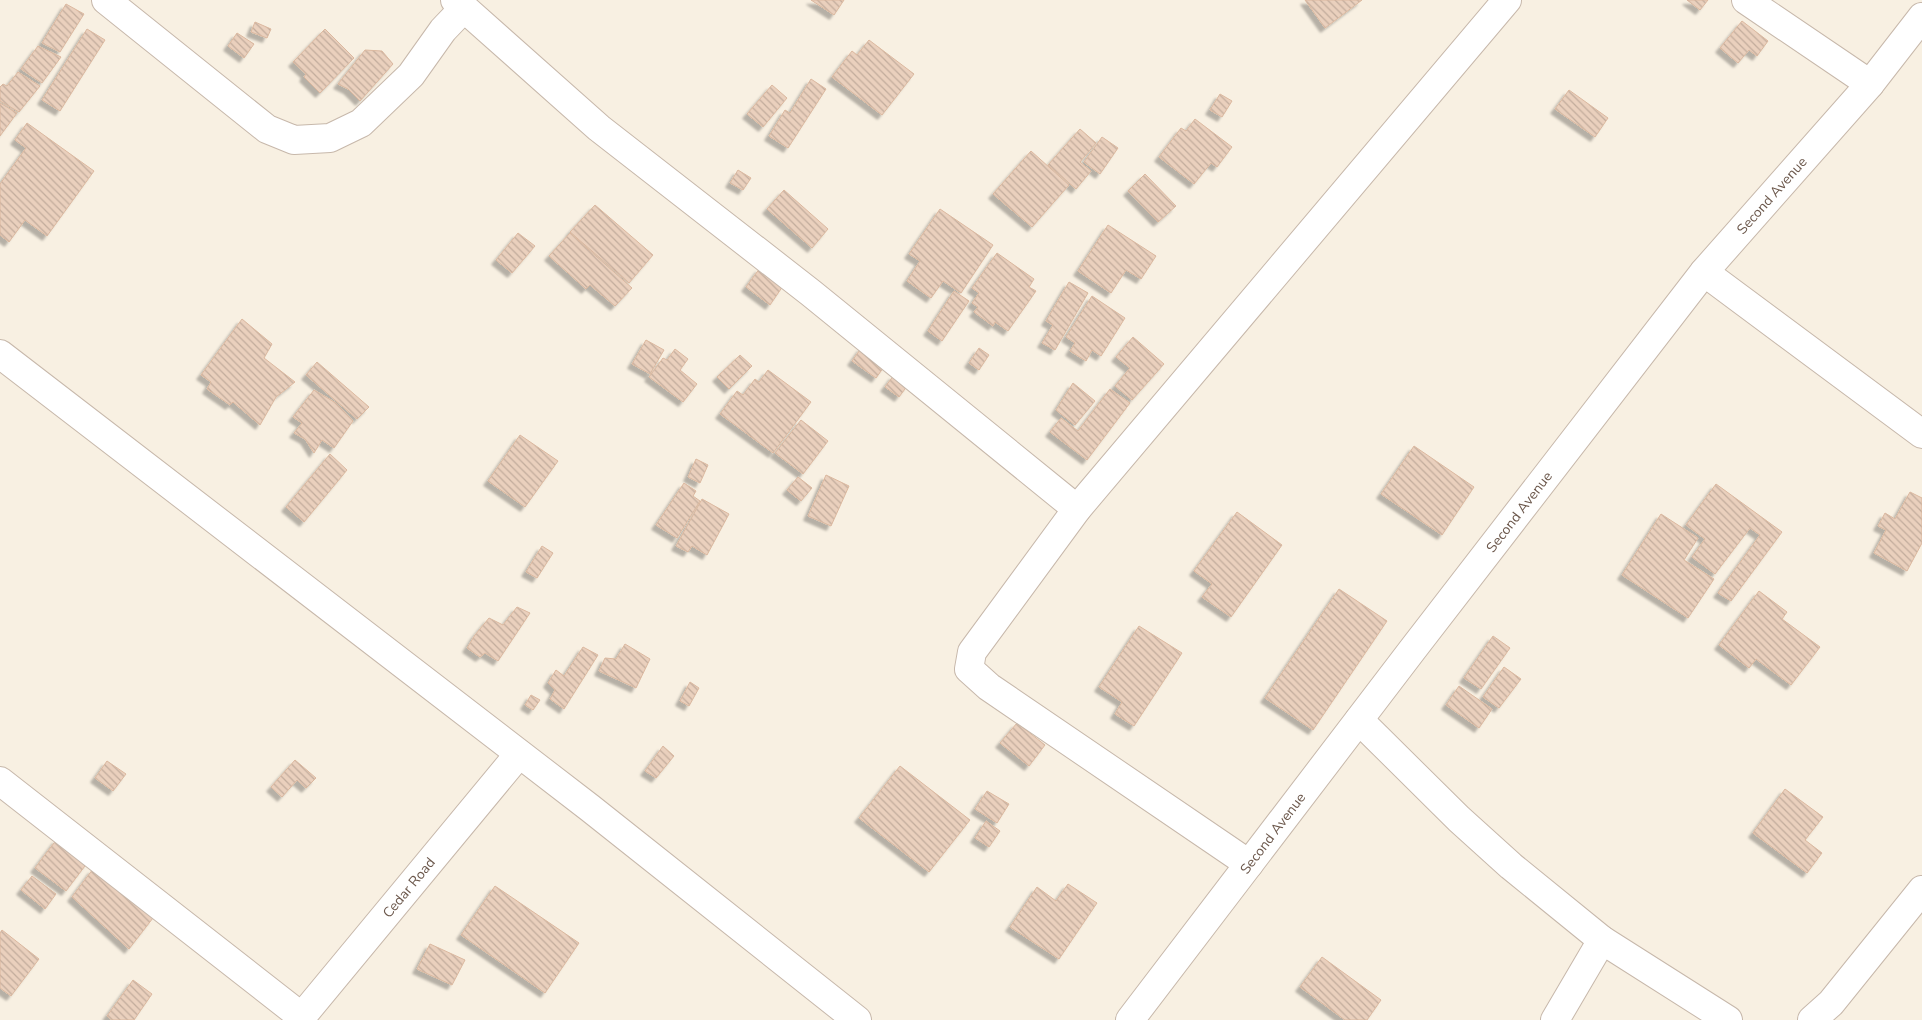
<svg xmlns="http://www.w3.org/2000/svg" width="1922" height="1020" font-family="'Nunito Sans',sans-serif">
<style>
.building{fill:url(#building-back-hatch);stroke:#dbb89f;filter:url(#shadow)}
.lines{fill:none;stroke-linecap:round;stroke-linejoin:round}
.minor-casing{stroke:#c7b8ab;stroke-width:30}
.minor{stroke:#fff;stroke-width:28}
.labels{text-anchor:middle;stroke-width:4;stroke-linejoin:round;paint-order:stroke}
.street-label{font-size:14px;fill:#6c584c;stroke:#fcf4e7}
</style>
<defs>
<pattern id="building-back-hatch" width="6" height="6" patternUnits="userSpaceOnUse" patternTransform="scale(1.25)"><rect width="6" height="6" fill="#ead0bd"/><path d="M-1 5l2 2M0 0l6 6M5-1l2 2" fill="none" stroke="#c2ac9c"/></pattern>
<filter id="shadow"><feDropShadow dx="-4.5" dy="4.5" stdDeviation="1" flood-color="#0004"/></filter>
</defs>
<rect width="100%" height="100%" fill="#f8f0e2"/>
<g class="building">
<path d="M811 0H844L834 15Z"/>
<path d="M1305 0H1362L1325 28Z"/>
<path d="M1687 0H1708L1700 10Z"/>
<path d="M66 4 84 14 60 52 42 43Z"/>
<path d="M1742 21 1768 41 1757 56 1749 50 1738 63 1720 48Z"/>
<path d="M255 22 271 29 267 38 251 32Z"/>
<path d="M87 29 105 40 60 111 42 100Z"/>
<path d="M325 29 354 58 320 93 304 77 306 74 293 62Z"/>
<path d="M237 33 254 44 244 58 228 46Z"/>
<path d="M869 40 914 74 882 115 832 77 852 51 857 55Z"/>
<path d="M38 46 61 57 42 83 21 69Z"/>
<path d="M365 50 382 51 393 64 360 101 348 89 338 84Z"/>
<path d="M18 72 40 86 19 112 0 101V87L3 84 7 86Z"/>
<path d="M811 79 826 89 788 148 769 136 785 110 790 113Z"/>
<path d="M772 85 787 98 763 127 747 114Z"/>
<path d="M1569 90 1608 118 1595 137 1555 109Z"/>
<path d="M1220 94 1232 101 1222 117 1210 110Z"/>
<path d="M0 103 17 113 0 136Z"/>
<path d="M1195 119 1232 147 1217 167 1211 163 1194 184 1159 157 1181 128 1186 131Z"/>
<path d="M27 123 94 171 47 236 25 220 9 242 0 235V184L26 148 15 140Z"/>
<path d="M1080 129 1096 143 1080 162 1091 171 1076 189 1048 165Z"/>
<path d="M1102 137 1118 148 1100 174 1084 162Z"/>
<path d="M1031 151 1069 185 1032 227 993 194Z"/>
<path d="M738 170 751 178 743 190 730 183Z"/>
<path d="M1145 174 1176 206 1158 222 1128 191Z"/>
<path d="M784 190 828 229 812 248 767 209Z"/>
<path d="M595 205 653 255 629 283 570 232Z"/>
<path d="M940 209 993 245 961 293 943 281 931 298 907 281 920 261 909 254Z"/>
<path d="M1108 225 1156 256 1141 279 1126 270 1111 293 1078 271Z"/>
<path d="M518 233 535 246 512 273 496 260Z"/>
<path d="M570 233 632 288 615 306 590 285 586 289 549 256Z"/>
<path d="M997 253 1034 279 1029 287 1036 291 1008 331 995 322 993 326 974 312 978 307 972 303 979 293 972 288Z"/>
<path d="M760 268 783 286 770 305 746 287Z"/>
<path d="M1069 282 1088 293 1055 350 1042 343 1053 325 1046 321Z"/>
<path d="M954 291 969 301 942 341 928 331Z"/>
<path d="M1092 296 1125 318 1101 356 1092 350 1086 361 1070 351 1075 343 1066 337Z"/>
<path d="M242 319 272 344 264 358 295 382 276 397 260 425 233 402 230 405 207 389 211 382 201 375Z"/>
<path d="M1133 337 1164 364 1132 400 1115 386 1130 368 1116 357Z"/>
<path d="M646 340 664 350 650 374 632 364Z"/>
<path d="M862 347 886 364 876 378 852 361Z"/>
<path d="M979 348 989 355 979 370 969 363Z"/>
<path d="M675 349 688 359 680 370 697 384 683 402 649 377 663 358 667 360Z"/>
<path d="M740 355 752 366 729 389 717 377Z"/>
<path d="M317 362 369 407 357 419 306 375Z"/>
<path d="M768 370 811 402 773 453 720 414 737 391 743 395 755 379 759 382Z"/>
<path d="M894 375 908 385 899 397 885 387Z"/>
<path d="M1073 383 1095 401 1075 425 1056 410Z"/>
<path d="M1110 389 1130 403 1087 460 1050 432 1061 418 1078 431Z"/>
<path d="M314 390 336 403 353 421 334 448 322 440 314 453 305 439 294 433 302 423 293 417Z"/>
<path d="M801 420 828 441 803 474 775 453Z"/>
<path d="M520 435 558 461 525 507 488 481Z"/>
<path d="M1414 446 1474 487 1442 535 1381 494Z"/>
<path d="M330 454 347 470 304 522 286 507Z"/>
<path d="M696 459 708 465 700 483 688 477Z"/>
<path d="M826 475 849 486 831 526 808 516Z"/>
<path d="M798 477 812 488 801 501 787 490Z"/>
<path d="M684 483 696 491 693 496 700 501 677 538 656 525Z"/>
<path d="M1716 484 1782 532 1731 601 1718 593 1760 535 1750 528 1715 574 1692 557 1705 539 1686 525Z"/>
<path d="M1910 492 1922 498V543L1907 571 1874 553 1886 530 1878 526 1885 513 1895 519Z"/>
<path d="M702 499 729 514 707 555 692 546 688 552 676 546Z"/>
<path d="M1237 512 1282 545 1231 617 1202 597 1212 584 1194 571Z"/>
<path d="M1661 514 1698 538 1684 560 1714 579 1688 618 1622 575Z"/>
<path d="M542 546 553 553 537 578 526 572Z"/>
<path d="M1339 589 1387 621 1313 730 1265 698Z"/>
<path d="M1759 591 1787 612 1782 619 1820 647 1791 685 1756 659 1749 668 1719 645Z"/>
<path d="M517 607 530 613 498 661 485 653 480 657 467 648 475 635 489 618 503 625Z"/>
<path d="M1139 626 1182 653 1134 726 1115 714 1122 702 1099 687Z"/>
<path d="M1493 636 1510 648 1481 689 1464 678Z"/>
<path d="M625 644 650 659 636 688 599 671 605 658 616 659Z"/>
<path d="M583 647 598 655 564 709 550 699 555 690 548 683 556 670 564 676Z"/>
<path d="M1504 667 1521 679 1499 708 1483 697Z"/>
<path d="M690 682 699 688 689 706 680 701Z"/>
<path d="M1459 686 1492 709 1479 728 1446 705Z"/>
<path d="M531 695 540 700 533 710 525 705Z"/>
<path d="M1017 723 1045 745 1029 766 1000 743Z"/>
<path d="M663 746 674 756 656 778 645 771Z"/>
<path d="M295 760 316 778 306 788 297 780 282 797 271 787Z"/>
<path d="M107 761 126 774 113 791 95 778Z"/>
<path d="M900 766 970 820 929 872 859 818Z"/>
<path d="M1785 789 1823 817 1805 840 1822 853 1807 873 1753 833Z"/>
<path d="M987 791 1009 804 997 823 975 809Z"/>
<path d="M986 821 1000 831 989 847 975 838Z"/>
<path d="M57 839 88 862 66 891 35 868Z"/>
<path d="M93 869 153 918 129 949 72 897Z"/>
<path d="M32 876 56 894 45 909 21 890Z"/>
<path d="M1068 884 1097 903 1059 959 1010 927 1037 887 1056 901Z"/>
<path d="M495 886 579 943 545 993 461 935Z"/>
<path d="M2 930 39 959 11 996 0 988V933Z"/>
<path d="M430 944 465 960 452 985 417 969Z"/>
<path d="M1322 957 1381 1000 1367 1020H1345L1300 987Z"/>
<path d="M133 980 152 994 134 1020H112L107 1016Z"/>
</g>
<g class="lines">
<defs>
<g id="minor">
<path d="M106 0 267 129 294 140 330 138 361 123 411 75 443 30 464 8 455 0"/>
<path d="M1746 0 1870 84"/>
<path d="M464 8 599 128 811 293 1077 509"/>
<path d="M1704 272 1922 434"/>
<path d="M0 354 590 808 857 1020"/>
<path d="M1359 720 1459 819 1511 866 1602 940 1728 1020"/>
<path d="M0 781 302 1017"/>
<path d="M1249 864 989 687 969 669 972 652 1077 509 1507 0"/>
<path id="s1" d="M299 1020 519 754"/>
<path id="s2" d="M1130 1020 1413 649 1704 272 1870 84 1922 17"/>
<path d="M1555 1020 1602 940"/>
<path d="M1812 1020 1831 1003 1922 890"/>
</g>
</defs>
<use href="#minor" class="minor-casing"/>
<use href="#minor" class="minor"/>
</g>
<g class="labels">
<g class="street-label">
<text dy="5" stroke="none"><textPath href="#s2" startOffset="1045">Second Avenue</textPath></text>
<text dy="5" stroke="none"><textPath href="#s2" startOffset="640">Second Avenue</textPath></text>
<text dy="5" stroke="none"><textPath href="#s2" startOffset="235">Second Avenue</textPath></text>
<text dy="5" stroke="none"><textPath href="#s1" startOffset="172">Cedar Road</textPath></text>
</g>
</g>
</svg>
